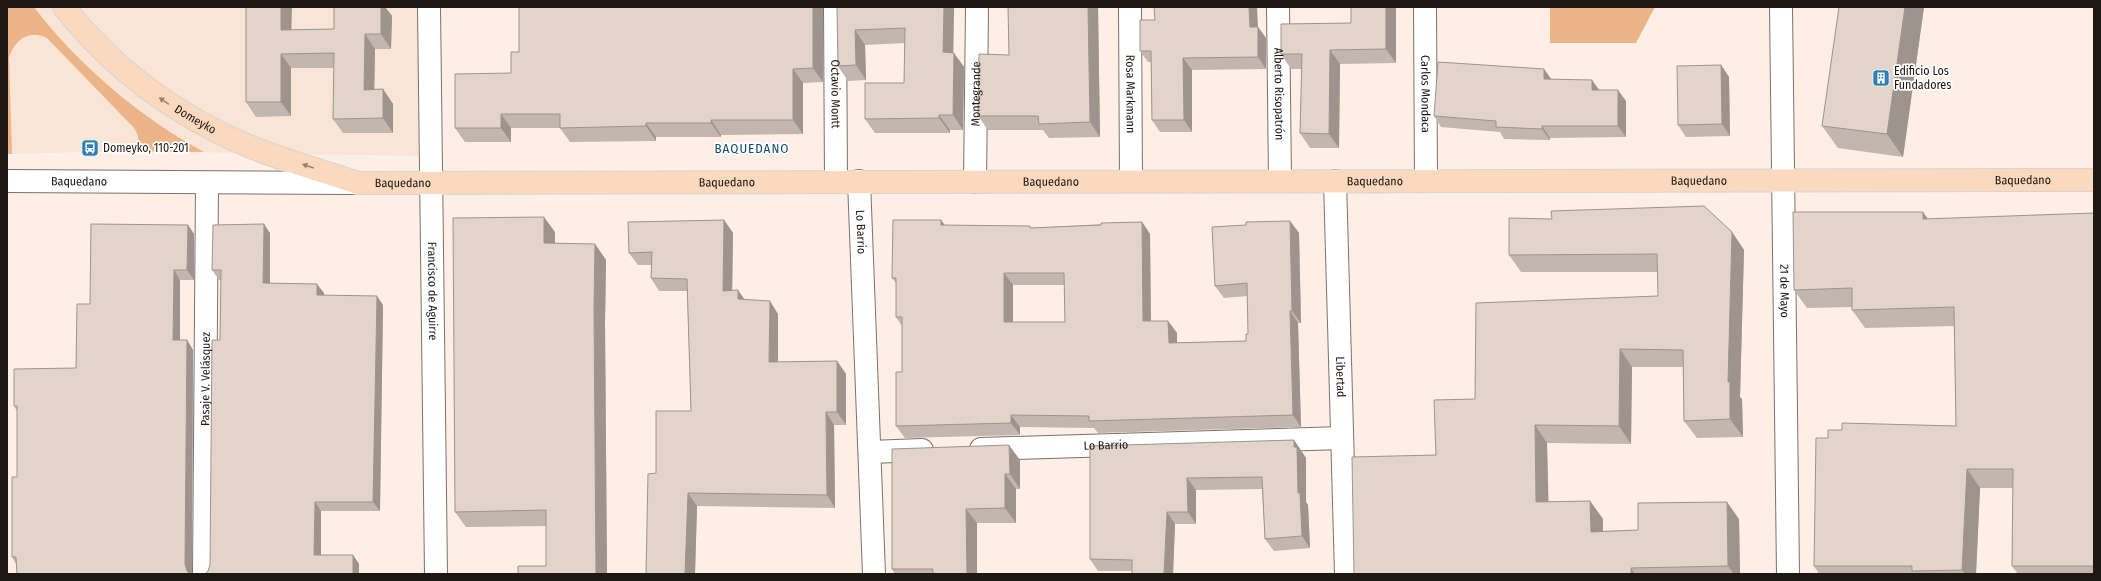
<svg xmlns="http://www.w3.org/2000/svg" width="2101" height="581" font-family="'Fira Sans Condensed',sans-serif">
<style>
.built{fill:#f9e5d5}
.green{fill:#edb488}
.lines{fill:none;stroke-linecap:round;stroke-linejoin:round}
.minor-casing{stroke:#7d7168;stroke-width:24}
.major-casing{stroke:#d6d5d5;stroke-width:24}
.minor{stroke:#fff;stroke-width:22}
.major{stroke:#fbd9be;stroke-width:22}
.wall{fill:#c2b6ae;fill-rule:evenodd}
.shaded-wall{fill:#9e948d}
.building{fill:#e2d4ca;stroke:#9e948d;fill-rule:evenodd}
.oneway{fill:#978272}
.labels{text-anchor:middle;stroke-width:3.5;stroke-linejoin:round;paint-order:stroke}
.poi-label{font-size:12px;fill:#1d1814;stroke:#fff;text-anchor:start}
.street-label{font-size:12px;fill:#1d1814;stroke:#fff}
.neighbourhood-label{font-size:13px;letter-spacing:1px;fill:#134d6e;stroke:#fff}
</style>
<rect width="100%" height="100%" fill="#fdefe5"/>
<path class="built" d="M7 7H418L421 156 126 151 7 154Z"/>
<g class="green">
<path d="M7 7H34C76 63 142 119 204 152L126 151C138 145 142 140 134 128L47 38C29 29 14 40 9 58L12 154H7Z"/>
<path d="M1550 7H1655L1636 43H1550Z"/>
</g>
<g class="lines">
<defs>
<g id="minor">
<path id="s1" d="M429 7 436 574"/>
<path id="s2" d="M835 7 836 182"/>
<path id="s3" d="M1130 7 1131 181"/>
<path id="s4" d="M1278 7 1280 181"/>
<path id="s5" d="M1425 7 1426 181"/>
<path id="s6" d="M1781 7 1788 574"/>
<path id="s7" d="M7 181 352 183"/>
<path id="s8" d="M859 181 874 574"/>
<path id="s9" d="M1335 181 1346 574"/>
<path id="s10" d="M975 182 977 7"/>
<path id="s11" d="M981 449 1342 438"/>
<path d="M870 452 922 450"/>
<path id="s12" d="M204 574 207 183"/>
</g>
<g id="major">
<path id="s13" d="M64 7C112 68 174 114 246 145 281 160 321 170 358 183L2094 180"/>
</g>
</defs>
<use href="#minor" class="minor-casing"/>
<use href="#major" class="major-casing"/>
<use href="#minor" class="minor"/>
<use href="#major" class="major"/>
</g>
<g class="wall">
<path d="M334 7H385L392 16 391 49H375L374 89H383L393 104V133H343L333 119 334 68H291V116L256 117 246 102 292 30 334 29Z"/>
<path d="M823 7V82L803 83V134L721 135V137H656V141L570 142 560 128H511V142H465L455 128 511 73 519 52Z"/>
<path d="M837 7H954L953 53 964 67 963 130H950V133H875L865 119 904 83 905 43 865 45 866 80 848 81 838 66Z"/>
<path d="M1008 7H1098L1100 137 1049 138 1043 130H988L978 116 1009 55Z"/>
<path d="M1351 7H1396V63L1340 64 1339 148H1310L1300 133 1302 69H1291L1281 54 1351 23Z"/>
<path d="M1839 7H1924L1903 157 1838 148 1822 126Z"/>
<path d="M1258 27 1266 38V69L1192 70V132H1160L1152 120 1151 62H1148L1140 51Z"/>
<path d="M1721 65 1729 77 1730 136 1686 137 1678 125Z"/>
<path d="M1551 79 1599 90 1626 101V137L1550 138V140L1504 139 1500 132 1441 127 1434 116Z"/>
<path d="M2094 213V574H2018L2012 566 2013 488H1980L1976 574H1819L1814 566 1828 438 1842 430 1956 426 1954 326 1865 328 1852 310V307L1807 308 1794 290 1928 219Z"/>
<path d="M724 220 733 233 732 291 744 299 778 314V362L837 361 846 374V425H834L835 508 697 506 695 574H646L656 473 691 411 687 291H659L651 278V265H638L629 253Z"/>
<path d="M941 220 945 225 1031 228 1142 222 1150 234 1151 321H1168L1177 333V343L1246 341 1248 334V296L1224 298 1215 286 1246 225 1290 221 1299 233 1301 323H1298L1301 427 1098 433 1094 428 1020 427V435L905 438 896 426 902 372V326L896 317V283L892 278ZM1013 285H1064L1065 322H1013Z"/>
<path d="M188 225 194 234V280H180V340H187L193 350 192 574H17L16 564 12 557 17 477V411L14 406 76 368 90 304Z"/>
<path d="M555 232V244H595L606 260 605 323 607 574H518L546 566V526L466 527 455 512Z"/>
<path d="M1732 232 1744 250 1740 397 1742 399 1743 437 1697 438 1684 421 1683 367H1632L1631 444 1547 443 1548 502 1590 501 1603 519V531L1638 530 1739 519 1740 574H1354L1436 455 1475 399 1658 296V272H1521L1509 255Z"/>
<path d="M270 233V284L324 293V295L383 305 380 511H321V555H353L359 564 208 571 210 565 220 340 221 280H219L212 270Z"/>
<path d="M1294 440 1306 458V502L1308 505 1310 548 1274 551 1265 539 1262 489 1196 490V524H1175L1173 574H1132V571H1098L1090 559V446Z"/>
<path d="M1020 460V489H1016V523H977V574H895L892 569Z"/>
</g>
<g class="shaded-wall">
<path d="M281 7H292L291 44 281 30Z"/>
<path d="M381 7H385L392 16 391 49 381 34Z"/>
<path d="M813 7H823V82L813 68Z"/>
<path d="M944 7H954L953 67 943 52Z"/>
<path d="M1088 7H1098L1100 137 1090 122Z"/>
<path d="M1249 7H1257L1258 27 1266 38V69L1258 57 1250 27Z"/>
<path d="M1386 7H1396V63L1386 49Z"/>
<path d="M1905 7H1924L1903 157 1887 134Z"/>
<path d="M855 30 865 45 866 80 856 65Z"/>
<path d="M365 34 375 49 374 104 364 90Z"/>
<path d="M1330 50 1340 64 1339 148 1329 134Z"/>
<path d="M954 53 964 67 963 130 953 115Z"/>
<path d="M281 54 291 68V116L281 102Z"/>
<path d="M1183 58 1192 70V132L1184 120Z"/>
<path d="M1721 65 1729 77 1730 136 1722 124Z"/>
<path d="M793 69 803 83V134L793 120Z"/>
<path d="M1544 69 1552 80 1544 79Z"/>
<path d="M1592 80 1600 91 1592 90Z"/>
<path d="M383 89 393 104V133L383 118Z"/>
<path d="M1618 90 1626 101V137L1618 126Z"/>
<path d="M501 114 511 128V142L501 128Z"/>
<path d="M939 115 950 130V133L939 118Z"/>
<path d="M711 120 721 135V137L711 123Z"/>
<path d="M646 123 656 137V141L646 126Z"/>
<path d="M1542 126 1550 138V140L1542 129Z"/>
<path d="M1923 212 1936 230 1923 219Z"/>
<path d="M544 217 555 232V259L544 243Z"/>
<path d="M724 220 733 233 732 303 723 291Z"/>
<path d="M941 220 949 232 941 225Z"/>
<path d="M1290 221 1299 233 1301 323 1292 311Z"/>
<path d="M1142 222 1150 234 1151 333 1143 321Z"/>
<path d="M264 224 270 233V293L263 283Z"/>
<path d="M188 225 194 234V280L187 270Z"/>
<path d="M1732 232 1744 250 1740 397 1742 399 1743 437 1730 419 1728 382Z"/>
<path d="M595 244 606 260 605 323 607 574H596L594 308Z"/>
<path d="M174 270 180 280V350L173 340Z"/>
<path d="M1004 273 1013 285V334L1004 322Z"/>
<path d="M317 284 324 293V304L317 295Z"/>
<path d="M738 290 747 303 738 299Z"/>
<path d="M377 296 383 305 380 511 373 502Z"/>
<path d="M770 301 778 314V374L769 362Z"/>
<path d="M1290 311 1298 323 1301 427 1293 415Z"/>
<path d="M1168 321 1177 333V355L1169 343Z"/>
<path d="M187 340 193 350 192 574H189L187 571 185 564Z"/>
<path d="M1620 349 1632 367 1631 444 1619 426Z"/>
<path d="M837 361 846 374V425L837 412Z"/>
<path d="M826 412 834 425 835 508 827 495Z"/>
<path d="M1011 415 1020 427V435L1011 423Z"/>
<path d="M1535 425 1547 443 1549 520 1536 502Z"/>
<path d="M1294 440 1306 458V502L1308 505 1310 548 1302 536 1298 493Z"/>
<path d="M1009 445 1020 460V489L1010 474Z"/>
<path d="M1967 469 1980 488 1976 574H1965L1962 570Z"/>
<path d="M1005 474 1016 489V523L1005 508Z"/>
<path d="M1187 478 1196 490V524L1188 512Z"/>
<path d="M688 493 697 506 695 574H685Z"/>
<path d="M1590 501 1603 519V549L1591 532Z"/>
<path d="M315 502 321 511V564L314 555Z"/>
<path d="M1727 502 1739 519 1740 574H1734L1728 566Z"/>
<path d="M966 509 977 523V574H967Z"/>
<path d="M1167 512 1175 524 1173 574H1164Z"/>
<path d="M353 555 359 564V574H353Z"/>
<path d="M1631 568 1635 574H1631Z"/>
</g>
<g class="building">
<path d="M246 7H281V30L334 29V7H381V34H365L364 90 383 89V118L333 119 334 53 281 54V102H246Z"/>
<path d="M519 7H813V68L793 69V120H711V123H646V126L560 128V114H501V128H455V74L511 73V52H519Z"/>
<path d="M837 7H944L943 52 954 53 953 115H939V118L865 119V83H904L905 28 855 30 856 65 838 66Z"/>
<path d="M1008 7H1088L1090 122 1039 124 1038 116H978L979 54 1009 55Z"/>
<path d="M1154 7H1249L1250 27H1258V57L1183 58 1184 120H1152L1151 51H1140V20H1155Z"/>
<path d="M1351 7H1386V49L1330 50 1329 134 1300 133 1302 54H1281V24L1351 23Z"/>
<path d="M1839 7H1905L1887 134 1822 126Z"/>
<path d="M1438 62 1544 69V79L1592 80V90H1618V126H1542V129L1496 127V121L1434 116Z"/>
<path d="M1721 65 1722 124 1678 125 1677 66Z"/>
<path d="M1704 206 1732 232 1728 382H1730V419L1684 421 1683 350 1620 349 1619 426 1535 425 1536 502 1590 501 1591 532 1638 530V503L1727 502 1728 566 1631 568V574H1354L1352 457 1436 455 1434 400 1475 399 1476 303 1658 296 1657 254 1509 255V218L1552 219 1551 211Z"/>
<path d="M1793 212H1923V219L2094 213V566H2012L2013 469H1967L1962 570 1912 571V566H1814L1816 438H1828V430H1842V423L1956 426 1954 307 1852 310V288L1794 290Z"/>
<path d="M544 217V243L595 244 594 308 596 574H518V566H546V510L455 512 453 218Z"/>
<path d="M724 220 723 291 738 290V299L770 301 769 362 837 361V412H826L827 495 688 493 685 574H646L648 474 656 473V411H691L687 279 651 278 652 252 629 253 628 222Z"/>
<path d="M893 220H941V225L1030 226V228L1101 225V223L1142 222 1143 321H1168L1169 343 1246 341V334H1248L1247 283 1215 286 1212 227 1246 225V222L1290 221 1292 311H1290L1293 415 1089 421V416L1011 415V423L896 426V372H902V317H896V278H892ZM1004 273H1064L1065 322H1004Z"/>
<path d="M91 224 188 225 187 270H174L173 340H187L185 564 187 571 190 574H17L16 557H12V477H17V406H14V369L76 368 77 304H90Z"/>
<path d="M264 224 263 283 317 284V295L377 296 373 502H315L314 555H353V574H205L208 571 210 565 212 340H220L221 270H212L213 225Z"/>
<path d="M1294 440V447H1297L1298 493H1300L1302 536 1265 539 1262 477 1187 478 1188 512H1167L1164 574H1132V560L1090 559V446Z"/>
<path d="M1009 445 1010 474H1005V508L966 509 967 574H933V569H892V449Z"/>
</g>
<defs><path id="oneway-solid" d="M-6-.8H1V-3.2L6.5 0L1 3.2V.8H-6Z"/></defs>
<g class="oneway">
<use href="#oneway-solid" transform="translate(164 101) rotate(-145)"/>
<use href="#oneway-solid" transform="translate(308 166) rotate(-161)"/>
</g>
<defs>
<symbol id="building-square" viewBox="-11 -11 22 22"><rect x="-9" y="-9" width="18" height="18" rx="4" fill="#2e80b1" stroke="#fff"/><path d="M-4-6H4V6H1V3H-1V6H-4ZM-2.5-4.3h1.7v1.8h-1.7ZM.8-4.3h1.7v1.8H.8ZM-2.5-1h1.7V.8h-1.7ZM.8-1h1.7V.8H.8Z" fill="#fff"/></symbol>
<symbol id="bus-square" viewBox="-11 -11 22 22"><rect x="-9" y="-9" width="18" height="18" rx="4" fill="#2e80b1" stroke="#fff"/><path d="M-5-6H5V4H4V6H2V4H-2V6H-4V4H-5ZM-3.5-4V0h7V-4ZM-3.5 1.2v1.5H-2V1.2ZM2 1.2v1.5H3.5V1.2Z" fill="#fff"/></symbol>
</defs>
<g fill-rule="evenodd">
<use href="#building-square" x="1871" y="68" width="20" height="20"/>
<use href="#bus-square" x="80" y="138" width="20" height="20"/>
</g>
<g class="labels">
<g class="poi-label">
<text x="1894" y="75">Edificio Los<tspan x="1894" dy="14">Fundadores</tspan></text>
<text x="103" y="152">Domeyko, 110-201</text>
</g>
<g class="street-label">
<text dy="4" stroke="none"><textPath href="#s2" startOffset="87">Octavio Montt</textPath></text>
<text dy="4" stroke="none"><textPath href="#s10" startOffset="88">Montegrande</textPath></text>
<text dy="4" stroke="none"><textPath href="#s3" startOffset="87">Rosa Markmann</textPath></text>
<text dy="4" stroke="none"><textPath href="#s4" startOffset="87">Alberto Risopatrón</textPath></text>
<text dy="4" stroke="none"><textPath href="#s5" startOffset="87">Carlos Mondaca</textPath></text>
<text dy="4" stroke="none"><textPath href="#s13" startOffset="174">Domeyko</textPath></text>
<text dy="4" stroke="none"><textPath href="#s13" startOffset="1690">Baquedano</textPath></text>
<text dy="4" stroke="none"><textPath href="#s13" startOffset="2014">Baquedano</textPath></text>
<text dy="4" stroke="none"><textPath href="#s13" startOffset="1366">Baquedano</textPath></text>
<text dy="4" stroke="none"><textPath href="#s7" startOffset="72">Baquedano</textPath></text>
<text dy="4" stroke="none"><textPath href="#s13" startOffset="718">Baquedano</textPath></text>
<text dy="4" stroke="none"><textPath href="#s13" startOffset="1042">Baquedano</textPath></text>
<text dy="4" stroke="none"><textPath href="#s13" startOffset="394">Baquedano</textPath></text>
<text dy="4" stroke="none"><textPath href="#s8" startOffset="51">Lo Barrio</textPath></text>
<text dy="4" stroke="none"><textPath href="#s1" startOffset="284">Francisco de Aguirre</textPath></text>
<text dy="4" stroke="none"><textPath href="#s6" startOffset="284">21 de Mayo</textPath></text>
<text dy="4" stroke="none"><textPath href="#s9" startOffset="196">Libertad</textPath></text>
<text dy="4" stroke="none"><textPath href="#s12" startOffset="195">Pasaje V. Velásquez</textPath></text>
<text dy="4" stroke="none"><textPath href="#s11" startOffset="125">Lo Barrio</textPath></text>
</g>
<g class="neighbourhood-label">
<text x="752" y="153">BAQUEDANO</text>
</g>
</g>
<rect width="2101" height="581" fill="none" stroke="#1d1814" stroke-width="16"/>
</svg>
